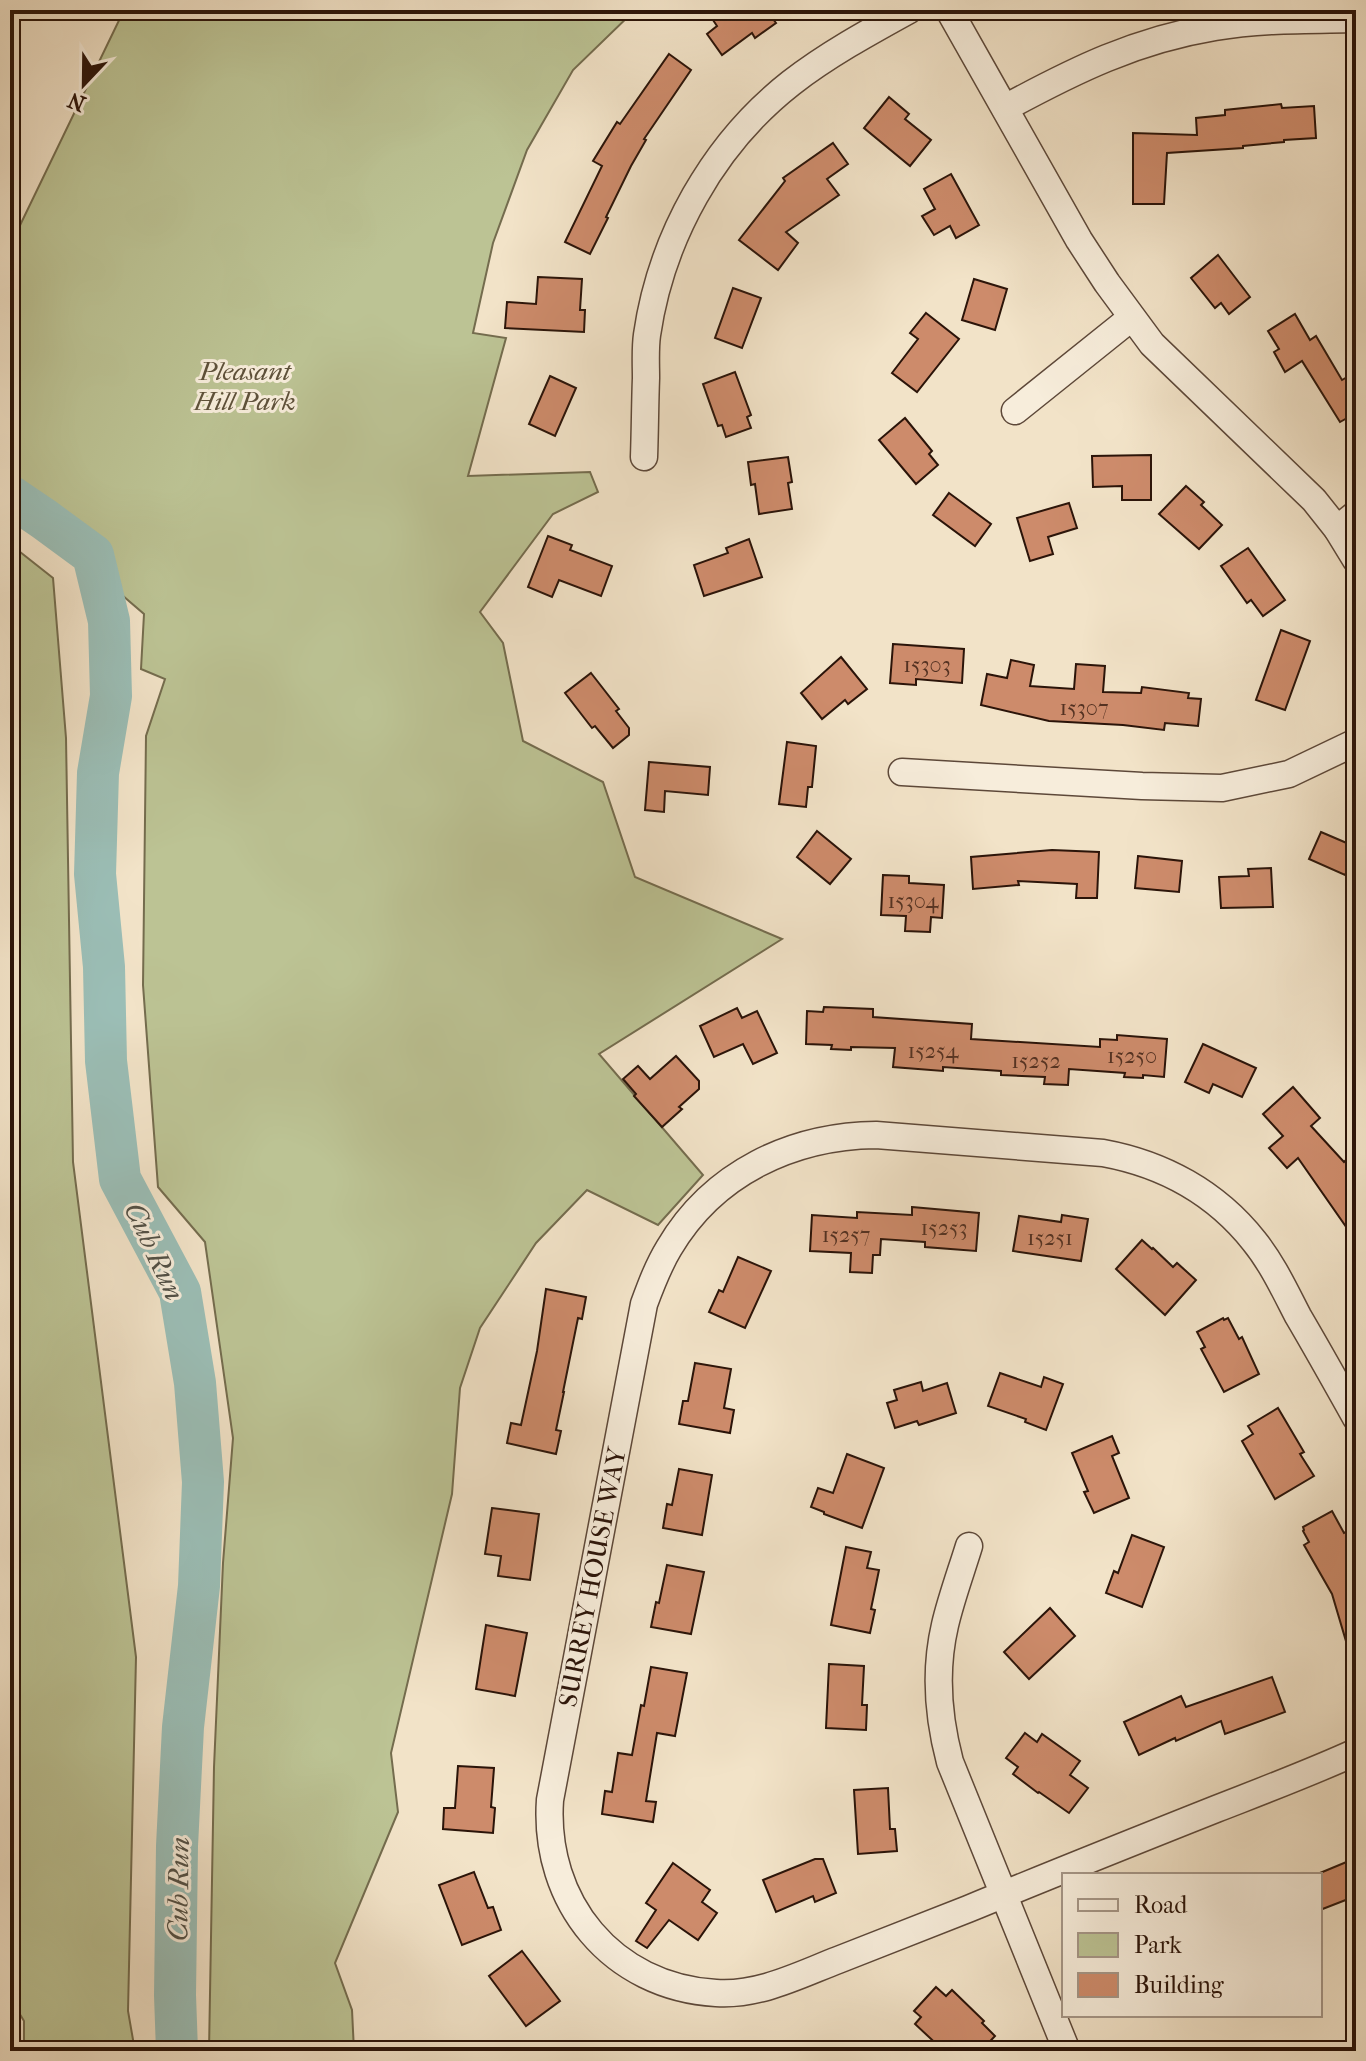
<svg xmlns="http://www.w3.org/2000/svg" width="1366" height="2061" font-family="'IM FELL French Canon',serif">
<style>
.green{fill:#bcc394;stroke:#746c4e;stroke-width:2}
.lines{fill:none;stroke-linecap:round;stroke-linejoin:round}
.river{stroke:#9bbeb6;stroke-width:42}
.building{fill:#cd8b6b;stroke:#2b1409;stroke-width:2}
.street-casing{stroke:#5d4839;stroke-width:29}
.street{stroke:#f7eddb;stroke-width:26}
.labels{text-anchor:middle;stroke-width:6;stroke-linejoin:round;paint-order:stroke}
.number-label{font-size:22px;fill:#543222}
.park-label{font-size:26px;font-style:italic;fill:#5e513a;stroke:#f7eddb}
.street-label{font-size:26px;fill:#2b1409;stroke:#f7eddb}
.water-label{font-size:28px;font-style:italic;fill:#525046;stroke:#f7eddb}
</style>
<rect width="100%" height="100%" fill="#f2e3c8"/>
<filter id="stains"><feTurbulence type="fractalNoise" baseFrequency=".0025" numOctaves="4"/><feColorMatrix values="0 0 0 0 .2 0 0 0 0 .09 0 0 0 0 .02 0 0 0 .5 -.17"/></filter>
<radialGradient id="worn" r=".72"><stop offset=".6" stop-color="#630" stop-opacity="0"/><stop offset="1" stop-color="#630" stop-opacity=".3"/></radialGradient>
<g class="green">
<path d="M124 10H635L573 70 527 150 493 243 473 333 506 338 468 476 590 472 598 492 553 514 480 612 503 643 523 741 603 782 635 877 782 939 599 1054 703 1175 658 1225 587 1190 536 1243 480 1328 460 1388 452 1494 391 1753 398 1812 335 1963 352 2010 354 2051H209L214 1767 223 1563 233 1438 205 1242 158 1187 143 985 146 736 165 679 141 669 144 614 10 499V246Z"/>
<path d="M10 544 53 578 66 738 73 1162 136 1657 128 2011 135 2051H24V2021L10 1998Z"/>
</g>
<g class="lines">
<path class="river" d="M10 496 44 519 93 555 109 621 111 696 98 773 95 874 104 967 106 1061 120 1179 180 1292 195 1383 203 1482 199 1586 183 1727 177 1846 175 1995 177 2051"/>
</g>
<g class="building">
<path d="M726 10H766L776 23 755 38 752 33 722 55 707 34 717 26 713 20Z"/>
<path d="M669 54 691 70 644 139 646 140 631 166 606 217 608 218 590 254 565 242 602 166 593 161 617 122 620 124Z"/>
<path d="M889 97 909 114 905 119 931 140 910 166 864 128Z"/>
<path d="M1281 104 1282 108 1314 106 1316 138 1284 140V142L1243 146V148L1167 153 1164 204H1133V133L1197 135 1196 118 1225 115V110Z"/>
<path d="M833 143 848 164 827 179 839 195 786 232 798 243 778 270 739 240 785 181 783 178Z"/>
<path d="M951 174 979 225 956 238 950 226 934 235 922 216 935 209 924 189Z"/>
<path d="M1218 255 1250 297 1229 314 1221 303 1215 308 1191 278Z"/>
<path d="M538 277 582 279 580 310H585L584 332 505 328 507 302 536 304Z"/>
<path d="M974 279 1007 289 995 330 962 320Z"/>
<path d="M733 288 761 298 742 348 715 338Z"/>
<path d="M926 313 959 339 917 392 892 373 918 339 910 333Z"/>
<path d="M1295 314 1310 340 1316 336 1342 380 1356 372V413L1340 422 1302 361 1285 372 1274 352 1279 349 1268 331Z"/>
<path d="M735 372 751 415 747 417 751 428 726 437 722 425 718 426 703 384Z"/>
<path d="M550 376 576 388 555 436 529 424Z"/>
<path d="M905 418 932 451 929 454 938 465 916 484 879 440Z"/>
<path d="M1151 455V500H1122V486L1093 487 1092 456Z"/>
<path d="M788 457 792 482 788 483 792 509 759 514 755 484 751 485 748 462Z"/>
<path d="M1186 486 1204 502 1201 505 1222 525 1199 549 1159 514Z"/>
<path d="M949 493 991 524 975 546 933 515Z"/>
<path d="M1069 503 1077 528 1048 537 1053 554 1030 561 1017 518Z"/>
<path d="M548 536 572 545 570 550 612 566 601 596 559 580 552 597 528 587Z"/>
<path d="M749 539 762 577 704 596 694 565 728 553 726 548Z"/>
<path d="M1248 548 1285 600 1263 616 1251 600 1247 603 1221 566Z"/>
<path d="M1281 630 1310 641 1285 710 1256 700Z"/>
<path d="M893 644 964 649 962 683 916 679V685L890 683Z"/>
<path d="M841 657 867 689 848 704 845 700 822 719 801 693Z"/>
<path d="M1011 660 1034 665 1030 686 1074 689 1076 664 1105 666 1103 692 1141 693 1142 687 1189 693 1188 698 1201 699 1198 726 1165 723 1164 730 1123 725 1049 721 981 705 987 674 1007 678Z"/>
<path d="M591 673 619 709 616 711 629 728V735L613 748 595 726 592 728 565 693Z"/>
<path d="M787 742 816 746 812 787H808L806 807 779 804Z"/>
<path d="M649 762 710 767 708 795 665 791 664 812 645 810Z"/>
<path d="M817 831 851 859 830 884 797 857Z"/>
<path d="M1321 832 1356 847V877L1346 873 1345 875 1309 859Z"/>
<path d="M1052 850 1099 852 1097 898H1076L1077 884 1018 881 1019 885 973 889 971 857Z"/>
<path d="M1138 856 1182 861 1179 892 1135 888Z"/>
<path d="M1271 868 1273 907 1221 908 1219 877 1249 876 1248 869Z"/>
<path d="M883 875 909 876V883L944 885 942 918 931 917 930 932 905 931 906 916 881 915Z"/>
<path d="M824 1007 873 1009V1017L972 1024 971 1039 1100 1047V1039L1117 1040V1035L1167 1039 1164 1077 1143 1075V1078L1124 1077 1125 1073 1069 1069 1068 1085 1044 1084 1045 1077 1001 1075V1071L943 1067V1071L893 1067 895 1048 851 1047V1050L831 1049 832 1045 806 1044 807 1011 823 1012Z"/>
<path d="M737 1008 742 1018 757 1011 777 1053 753 1064 743 1044 714 1057 700 1026Z"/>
<path d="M1203 1044 1256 1068 1242 1097 1213 1084 1209 1093 1185 1082Z"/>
<path d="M676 1056 699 1081V1089L679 1107 682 1109 662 1127 634 1096 636 1094 623 1079 638 1066 650 1079Z"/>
<path d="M1293 1087 1320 1118 1311 1126 1344 1162 1348 1158 1356 1169V1241L1298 1158 1287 1168 1269 1148 1283 1136 1263 1114Z"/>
<path d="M912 1207 979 1213 976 1251 925 1247V1242L881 1239 880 1255H873L872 1273 850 1272 851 1253 810 1251 812 1215 857 1218V1212L912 1215Z"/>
<path d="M1062 1215 1088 1219 1081 1261 1013 1251 1019 1216 1061 1222Z"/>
<path d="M1142 1240 1152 1249 1153 1248 1173 1267 1177 1263 1196 1280 1165 1315 1116 1269Z"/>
<path d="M738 1257 771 1271 745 1328 709 1312 719 1290 723 1292Z"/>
<path d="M546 1289 586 1297 582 1319 578 1318 563 1392H564L556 1430 561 1431 556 1454 507 1443 511 1423 521 1425 537 1351Z"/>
<path d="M1223 1318 1224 1320 1228 1318 1239 1339 1242 1337 1259 1374 1224 1392 1201 1349 1205 1347 1197 1332Z"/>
<path d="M695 1363 731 1369 724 1408 734 1410 730 1433 679 1424 683 1401H688Z"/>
<path d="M1000 1373 1041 1387 1044 1377 1063 1384 1046 1430 1025 1422 1026 1419 988 1406Z"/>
<path d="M921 1382 923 1391 947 1383 956 1413 919 1425 917 1421 895 1428 887 1403 897 1400 894 1390Z"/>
<path d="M1278 1408 1304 1452 1300 1454 1314 1476 1275 1499 1242 1441 1253 1434 1248 1426Z"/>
<path d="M1112 1436 1119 1453 1112 1456 1129 1498 1094 1513 1084 1492 1088 1491 1072 1453Z"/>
<path d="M847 1454 884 1468 862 1528 824 1514V1512L811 1507 818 1488 833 1493Z"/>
<path d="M679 1469 712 1475 702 1535 663 1528 667 1504 672 1505Z"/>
<path d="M492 1508 539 1514 530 1580 498 1576 501 1556 485 1554Z"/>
<path d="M1332 1511 1344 1533 1348 1531 1356 1547V1657L1351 1658 1332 1594 1304 1545 1309 1542 1303 1531 1304 1530 1303 1527Z"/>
<path d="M1132 1535 1164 1547 1142 1607 1106 1593 1114 1571 1118 1573Z"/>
<path d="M846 1547 871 1552 867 1568 879 1570 871 1609 875 1610 870 1633 831 1625Z"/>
<path d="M667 1565 704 1572 691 1634 651 1627 656 1602 659 1603Z"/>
<path d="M1050 1608 1075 1636 1029 1679 1004 1652Z"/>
<path d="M486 1625 527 1633 515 1696 476 1689Z"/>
<path d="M829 1664 864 1666 862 1705H867L866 1730 826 1728Z"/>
<path d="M651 1667 687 1673 675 1736 657 1733 646 1801 656 1802 653 1822 602 1814 605 1791 612 1792 618 1753 632 1755 641 1705 644 1706Z"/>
<path d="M1272 1677 1285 1712 1225 1734 1221 1721 1176 1741 1175 1738 1139 1755 1124 1722 1181 1696 1186 1707Z"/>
<path d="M1025 1733 1037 1742 1042 1734 1080 1761 1070 1775 1088 1788 1069 1813 1039 1792 1038 1793 1013 1774 1018 1767 1006 1758Z"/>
<path d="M458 1766 494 1768 491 1807 495 1808 493 1833 443 1829 444 1808H455Z"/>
<path d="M888 1788 890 1829H895L897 1851 858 1854 854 1790Z"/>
<path d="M1356 1858V1896L1320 1910V1873Z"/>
<path d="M815 1859H823L836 1893 815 1902 813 1896 776 1912 763 1880Z"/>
<path d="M673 1863 710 1890 702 1902 717 1913 698 1940 669 1920 647 1948 636 1941 656 1910 646 1903Z"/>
<path d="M474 1872 488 1908 493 1907 501 1930 462 1945 439 1885Z"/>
<path d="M522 1951 560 2001 526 2026 489 1976Z"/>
<path d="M936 1987 946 1996 952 1990 984 2021 982 2023 995 2036 981 2051H966L956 2043 949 2051H944L915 2024 921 2017 914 2011Z"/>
</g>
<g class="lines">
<defs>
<g id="street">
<path d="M949 10 1079 240 1107 283 1152 344 1314 500 1337 529 1356 560"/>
<path d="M1005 108C1075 70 1136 40 1215 27 1261 19 1310 20 1356 19"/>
<path d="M1015 411 1131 318"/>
<path d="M644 457C645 430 645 404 646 378 646 364 645 349 647 335 661 238 713 144 791 83 827 55 869 32 909 10"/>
<path d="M1337 529 1356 514"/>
<path d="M902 772 1142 786 1222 788 1289 774 1356 742"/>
<path d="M1356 1418C1337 1384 1318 1350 1298 1316 1285 1291 1272 1263 1254 1241 1216 1193 1163 1164 1103 1153L876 1135C792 1136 713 1173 669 1248 658 1266 651 1285 644 1304L550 1800C543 1902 612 1987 716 1993 759 1996 799 1975 838 1960 881 1943 924 1926 968 1909 1050 1875 1133 1842 1216 1809 1262 1791 1310 1773 1356 1752"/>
<path d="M969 1546C961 1572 951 1599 945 1625 934 1672 938 1717 950 1762L1067 2051"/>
</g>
</defs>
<use href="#street" class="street-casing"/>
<use href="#street" class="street"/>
</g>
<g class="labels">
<g class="number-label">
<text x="927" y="672">15303</text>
<text x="1084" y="715">15307</text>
<text x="913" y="908">15304</text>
<text x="933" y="1058">15254</text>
<text x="1132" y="1063">15250</text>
<text x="1036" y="1068">15252</text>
<text x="944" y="1235">15253</text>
<text x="846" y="1242">15257</text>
<text x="1050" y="1245">15251</text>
</g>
<g class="park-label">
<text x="245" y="380">Pleasant<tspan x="245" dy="30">Hill Park</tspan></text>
</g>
<g class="street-label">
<text transform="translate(592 1577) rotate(-79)" y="9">SURREY HOUSE WAY</text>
</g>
<g class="water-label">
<text transform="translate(155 1251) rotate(65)" y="10">Cub Run</text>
<text transform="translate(178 1889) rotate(-89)" y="10">Cub Run</text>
</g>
</g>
<rect width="1366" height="2061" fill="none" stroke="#f2e3c8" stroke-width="40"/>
<rect x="12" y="12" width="1342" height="2037" fill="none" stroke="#2b1409" stroke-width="4"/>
<rect x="20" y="20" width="1326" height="2021" fill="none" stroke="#2b1409" stroke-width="2"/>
<rect x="1062" y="1873" width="260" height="144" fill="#f7eddb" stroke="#a59687" stroke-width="2"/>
<rect x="1078" y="1899" width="40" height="12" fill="#f7eddb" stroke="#a59687" stroke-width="2"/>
<text x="1134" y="1913" font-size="24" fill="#2b1409">Road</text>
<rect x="1078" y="1933" width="40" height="24" fill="#bcc394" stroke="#a59687" stroke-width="2"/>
<text x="1134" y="1953" font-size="24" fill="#2b1409">Park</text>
<rect x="1078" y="1973" width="40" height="24" fill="#cd8b6b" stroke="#a59687" stroke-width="2"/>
<text x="1134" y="1993" font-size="24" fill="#2b1409">Building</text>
<g transform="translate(84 84) rotate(202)" stroke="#f7eddb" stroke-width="6" paint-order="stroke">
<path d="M0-6L14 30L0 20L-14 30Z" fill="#2b1409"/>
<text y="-12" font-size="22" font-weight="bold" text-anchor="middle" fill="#2b1409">N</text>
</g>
<rect width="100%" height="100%" filter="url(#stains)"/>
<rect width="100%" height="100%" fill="url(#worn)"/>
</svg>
